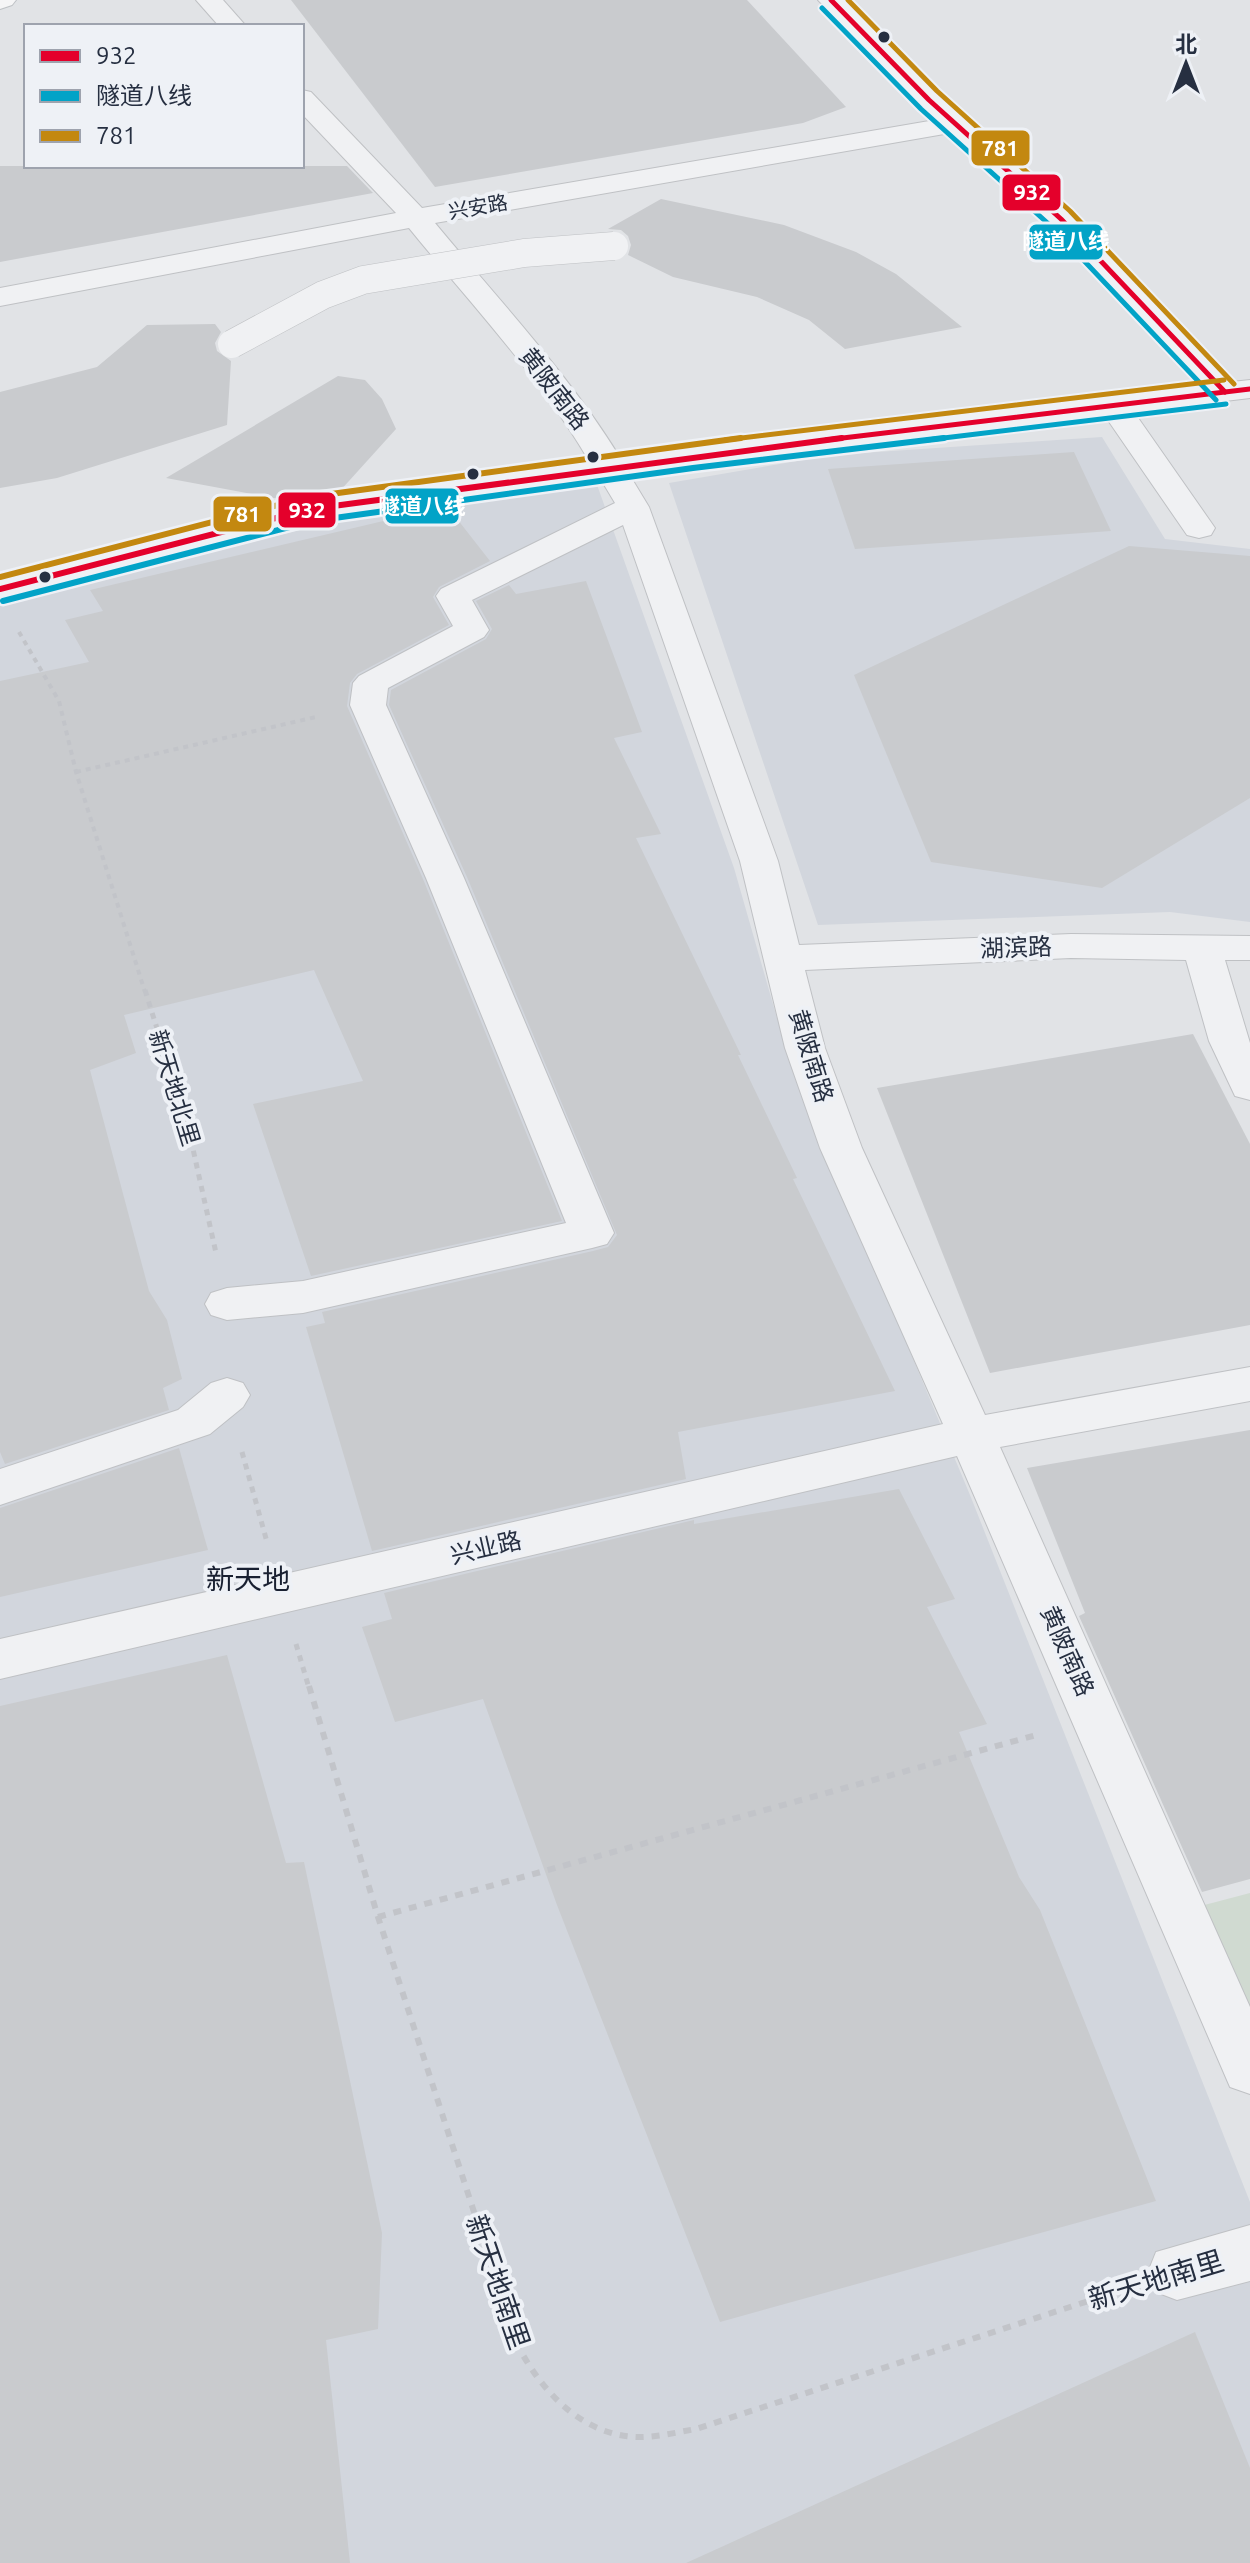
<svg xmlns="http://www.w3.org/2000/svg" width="1250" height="2563" font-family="Ubuntu,'Noto Sans SC',sans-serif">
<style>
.built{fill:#d2d6dd}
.green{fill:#d0dad1}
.building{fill:#c9cbce}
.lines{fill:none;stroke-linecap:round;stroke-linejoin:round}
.minor-casing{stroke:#bfc1c4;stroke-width:2}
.major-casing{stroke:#bdc0c4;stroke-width:2}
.path-far2{stroke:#c2c4c9;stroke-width:4;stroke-dasharray:5 5;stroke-linecap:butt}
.path-far1{stroke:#c2c4c9;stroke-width:5;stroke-dasharray:6 6;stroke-linecap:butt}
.path{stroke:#c2c4c9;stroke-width:6;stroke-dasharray:8 8;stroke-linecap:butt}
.minor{fill:#f0f1f3;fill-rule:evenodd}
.major{fill:#f5f5f6;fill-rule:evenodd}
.minor-bridge-casing{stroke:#bfc1c4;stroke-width:29;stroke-linecap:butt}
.minor-bridge{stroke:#f0f1f3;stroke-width:28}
.bus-1-far1-casing{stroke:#eef1f6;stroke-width:9}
.bus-1-casing{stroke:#eef1f6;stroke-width:11}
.bus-2-far1-casing{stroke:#eef1f6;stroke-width:9}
.bus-2-casing{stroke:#eef1f6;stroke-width:11}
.bus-3-far1-casing{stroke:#eef1f6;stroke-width:9}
.bus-3-casing{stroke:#eef1f6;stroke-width:11}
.bus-1-far1{stroke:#e4002b;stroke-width:5}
.bus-1{stroke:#e4002b;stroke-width:6}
.bus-2-far1{stroke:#02a3c7;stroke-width:5}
.bus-2{stroke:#02a3c7;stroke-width:6}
.bus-3-far1{stroke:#c38810;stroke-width:5}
.bus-3{stroke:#c38810;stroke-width:6}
.bus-dot{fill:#262f41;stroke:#eef1f6;stroke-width:3}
.labels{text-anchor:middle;stroke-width:8;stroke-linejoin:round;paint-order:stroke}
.far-street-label{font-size:20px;fill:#262f41;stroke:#eef1f6}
.street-label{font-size:24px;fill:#262f41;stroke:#eef1f6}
.quarter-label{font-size:28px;fill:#192031;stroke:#eef1f6}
.near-street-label{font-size:28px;fill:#262f41;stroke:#eef1f6}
.line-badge{stroke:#eef1f6;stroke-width:3}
.badge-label{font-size:22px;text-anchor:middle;font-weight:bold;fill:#fff}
</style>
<rect width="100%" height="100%" fill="#e1e3e6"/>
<g class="built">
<path d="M1102 437 1165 539 1250 549V922L1170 912 818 925 669 483 832 455Z"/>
<path d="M596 482 734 868 791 1067 970 1495 1250 2202V2563H0V606L315 526 397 510Z"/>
</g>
<path class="green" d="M1250 1893V2041L1193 1908Z"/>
<g class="building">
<path d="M291 0H747L846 107 803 123 435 187Z"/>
<path d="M0 166H347L373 193 0 262Z"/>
<path d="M661 199 784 225 856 252 896 274 962 327 845 349 809 320 757 297 673 277 628 255 631 245 628 236 621 230 608 229Z"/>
<path d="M215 324 221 332 215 343 217 351 231 361 227 425 57 478 0 488V392L97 367 147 325Z"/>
<path d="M338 376 365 380 382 399 396 429 339 492 290 501 166 478Z"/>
<path d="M1074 452 1111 531 855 549 828 469Z"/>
<path d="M447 506 490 561 439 587 433 597 449 625 357 674 350 683 347 706 423 879 562 1221 311 1276 253 1104 363 1081 314 970 124 1015 136 1053 90 1070 149 1291 167 1320 182 1379 163 1388 169 1410 5 1464 0 1452V681L89 662 65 620 103 611 90 590Z"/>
<path d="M1129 546 1250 556V798L1102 888 931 862 854 675Z"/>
<path d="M586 581 642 732 614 738 661 834 636 838 741 1055H738L797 1178 793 1179 895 1391 678 1432 686 1479 372 1551 306 1327 325 1323 322 1312 593 1251 608 1247 617 1235 467 877 389 705 391 690 486 639 492 629 476 601 509 585 516 594Z"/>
<path d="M1193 1034 1250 1144V1325L990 1373 877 1088Z"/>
<path d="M1250 1430V1879L1202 1892 1079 1616 1085 1613 1027 1468Z"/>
<path d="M179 1448 208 1550 0 1597V1508Z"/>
<path d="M899 1489 955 1599 927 1607 987 1724 959 1732 1019 1877 1040 1910 1156 2201 720 2322 557 1905 483 1699 395 1722 362 1627 392 1619 384 1593 694 1520V1524Z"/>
<path d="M227 1655 286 1863 304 1862 382 2233 378 2329 326 2340 350 2563H0V1706Z"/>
<path d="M1195 2332 1250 2468V2563H686Z"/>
</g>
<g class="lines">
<defs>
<g id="minor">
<path d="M196 0H223L246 26H219Z"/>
<path d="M818 0H845L938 94 1071 213 1232 382 1250 380V398L1134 412 1215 528 1211 535 1199 538 1187 535 1105 416 629 474 649 507 778 861 799 945 1071 934 1250 936V960H1225L1250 1043V1100L1235 1096 1209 1041 1186 960 1071 958 805 970 825 1048 862 1148 985 1415 1250 1367V1401L1000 1447 1250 2007V2094L1230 2087 957 1456 0 1679V1639L943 1424 820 1148 785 1048 740 861 623 525 472 600 489 630 484 637 388 688 386 705 464 878 614 1233 607 1244 592 1248 303 1313 227 1320 211 1315 205 1304 211 1293 227 1288 303 1281 566 1223 426 878 350 705 353 683 359 676 453 626 436 596 441 589 615 503 600 478 312 519 0 599V579L311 499 589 461C541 378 469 302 409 228L0 306V288L396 213 302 114V90L311 92 422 208 935 120ZM950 133 1051 225 1202 386 619 456C568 373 497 298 435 223Z"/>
<path d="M227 1378 243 1383 250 1395 243 1407 210 1434 0 1505V1469L178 1410 211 1383Z"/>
<path d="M1250 2225V2281L1177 2300 1156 2292 1148 2272 1156 2252Z"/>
</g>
<path id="major" d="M0 0H16L12 5 0 9Z"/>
</defs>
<use href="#minor" class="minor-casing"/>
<use href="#major" class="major-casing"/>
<g class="path-far2">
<path d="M19 632 59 701 76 772 145 992"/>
<path d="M76 772 316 717"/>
</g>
<g class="path-far1">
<path d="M145 990 189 1131 216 1253"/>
<path d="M242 1452 267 1542"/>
<path d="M296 1644 309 1688"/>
</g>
<g class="path">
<path d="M309 1686 378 1917 517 2344C541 2391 583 2437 640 2437 659 2437 678 2432 696 2429L1119 2291"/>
<path d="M378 1917 1040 1734"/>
</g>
<use href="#minor" class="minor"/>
<use href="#major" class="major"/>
<defs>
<path id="minor-bridge" d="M232 344 323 295 363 280 524 253 614 246"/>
</defs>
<use href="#minor-bridge" class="minor-bridge-casing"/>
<use href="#minor-bridge" class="minor-bridge"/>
<defs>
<g id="bus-1-far1">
<path d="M831 0 929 100 1061 219 1225 392"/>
<path d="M826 440 1250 389"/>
</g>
<path id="bus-1" d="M0 589 311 509 842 438"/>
<g id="bus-2-far1">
<path d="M822 8 921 109 1053 228 1216 400"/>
<path d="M927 440 1226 404"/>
</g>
<path id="bus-2" d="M3 601 313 521 693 468 944 438"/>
<g id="bus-3-far1">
<path d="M848 0 937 91 1070 211 1234 384"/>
<path d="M725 440 1224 380"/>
</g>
<path id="bus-3" d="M0 577 309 497 741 438"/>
</defs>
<use href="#bus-1-far1" class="bus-1-far1-casing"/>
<use href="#bus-1" class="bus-1-casing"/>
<use href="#bus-2-far1" class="bus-2-far1-casing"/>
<use href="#bus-2" class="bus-2-casing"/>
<use href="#bus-3-far1" class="bus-3-far1-casing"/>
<use href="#bus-3" class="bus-3-casing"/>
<use href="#bus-1-far1" class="bus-1-far1"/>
<use href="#bus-1" class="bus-1"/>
<use href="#bus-2-far1" class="bus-2-far1"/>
<use href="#bus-2" class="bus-2"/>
<use href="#bus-3-far1" class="bus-3-far1"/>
<use href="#bus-3" class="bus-3"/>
</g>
<g class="bus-dot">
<circle cx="884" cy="37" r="7"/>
<circle cx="593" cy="457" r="7"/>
<circle cx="473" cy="474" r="7"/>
<circle cx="45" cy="577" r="7"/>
</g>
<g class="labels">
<g class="far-street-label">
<text transform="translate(478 207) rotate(-10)" y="7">兴安路</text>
</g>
<g class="street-label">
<text transform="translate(554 389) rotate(52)" y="8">黄陂南路</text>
<text transform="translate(1016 948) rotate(-2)" y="8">湖滨路</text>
<text transform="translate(811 1056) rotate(73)" y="8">黄陂南路</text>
<text transform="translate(174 1088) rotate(73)" y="8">新天地北里</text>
<text transform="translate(486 1548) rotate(-13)" y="8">兴业路</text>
<text transform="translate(1067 1651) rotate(66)" y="8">黄陂南路</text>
</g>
<g class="quarter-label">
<text x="248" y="1589">新天地</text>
</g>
<g class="near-street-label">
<text transform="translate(1156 2280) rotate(-17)" y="10">新天地南里</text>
<text transform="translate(498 2282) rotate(71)" y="10">新天地南里</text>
</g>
</g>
<g class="line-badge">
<rect x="970" y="129" width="61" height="38" rx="8" fill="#c38810"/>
<rect x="1001" y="173" width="61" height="39" rx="8" fill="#e4002b"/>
<rect x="1028" y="223" width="76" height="38" rx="8" fill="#02a3c7"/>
<rect x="384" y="487" width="76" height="38" rx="8" fill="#02a3c7"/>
<rect x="277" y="491" width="60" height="38" rx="8" fill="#e4002b"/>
<rect x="212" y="495" width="61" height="38" rx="8" fill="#c38810"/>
</g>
<g class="badge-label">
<text x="1000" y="156">781</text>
<text x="1032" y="200">932</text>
<text x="1066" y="249">隧道八线</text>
<text x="422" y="514">隧道八线</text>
<text x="307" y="518">932</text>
<text x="242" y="522">781</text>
</g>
<rect x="24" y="24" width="280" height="144" fill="#eef1f6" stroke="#9ea3ae" stroke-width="2"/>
<rect x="40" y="50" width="40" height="12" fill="#e4002b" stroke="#9ea3ae" stroke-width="2"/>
<text x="96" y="64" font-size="24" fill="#262f41">932</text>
<rect x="40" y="90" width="40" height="12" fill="#02a3c7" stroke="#9ea3ae" stroke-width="2"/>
<text x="96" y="104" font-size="24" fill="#262f41">隧道八线</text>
<rect x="40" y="130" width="40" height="12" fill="#c38810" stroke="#9ea3ae" stroke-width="2"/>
<text x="96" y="144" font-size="24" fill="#262f41">781</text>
<g transform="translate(1186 64)" stroke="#eef1f6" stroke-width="6" paint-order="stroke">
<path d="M0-6L14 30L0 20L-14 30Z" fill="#262f41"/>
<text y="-12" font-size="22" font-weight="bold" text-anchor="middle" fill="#262f41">北</text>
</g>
</svg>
